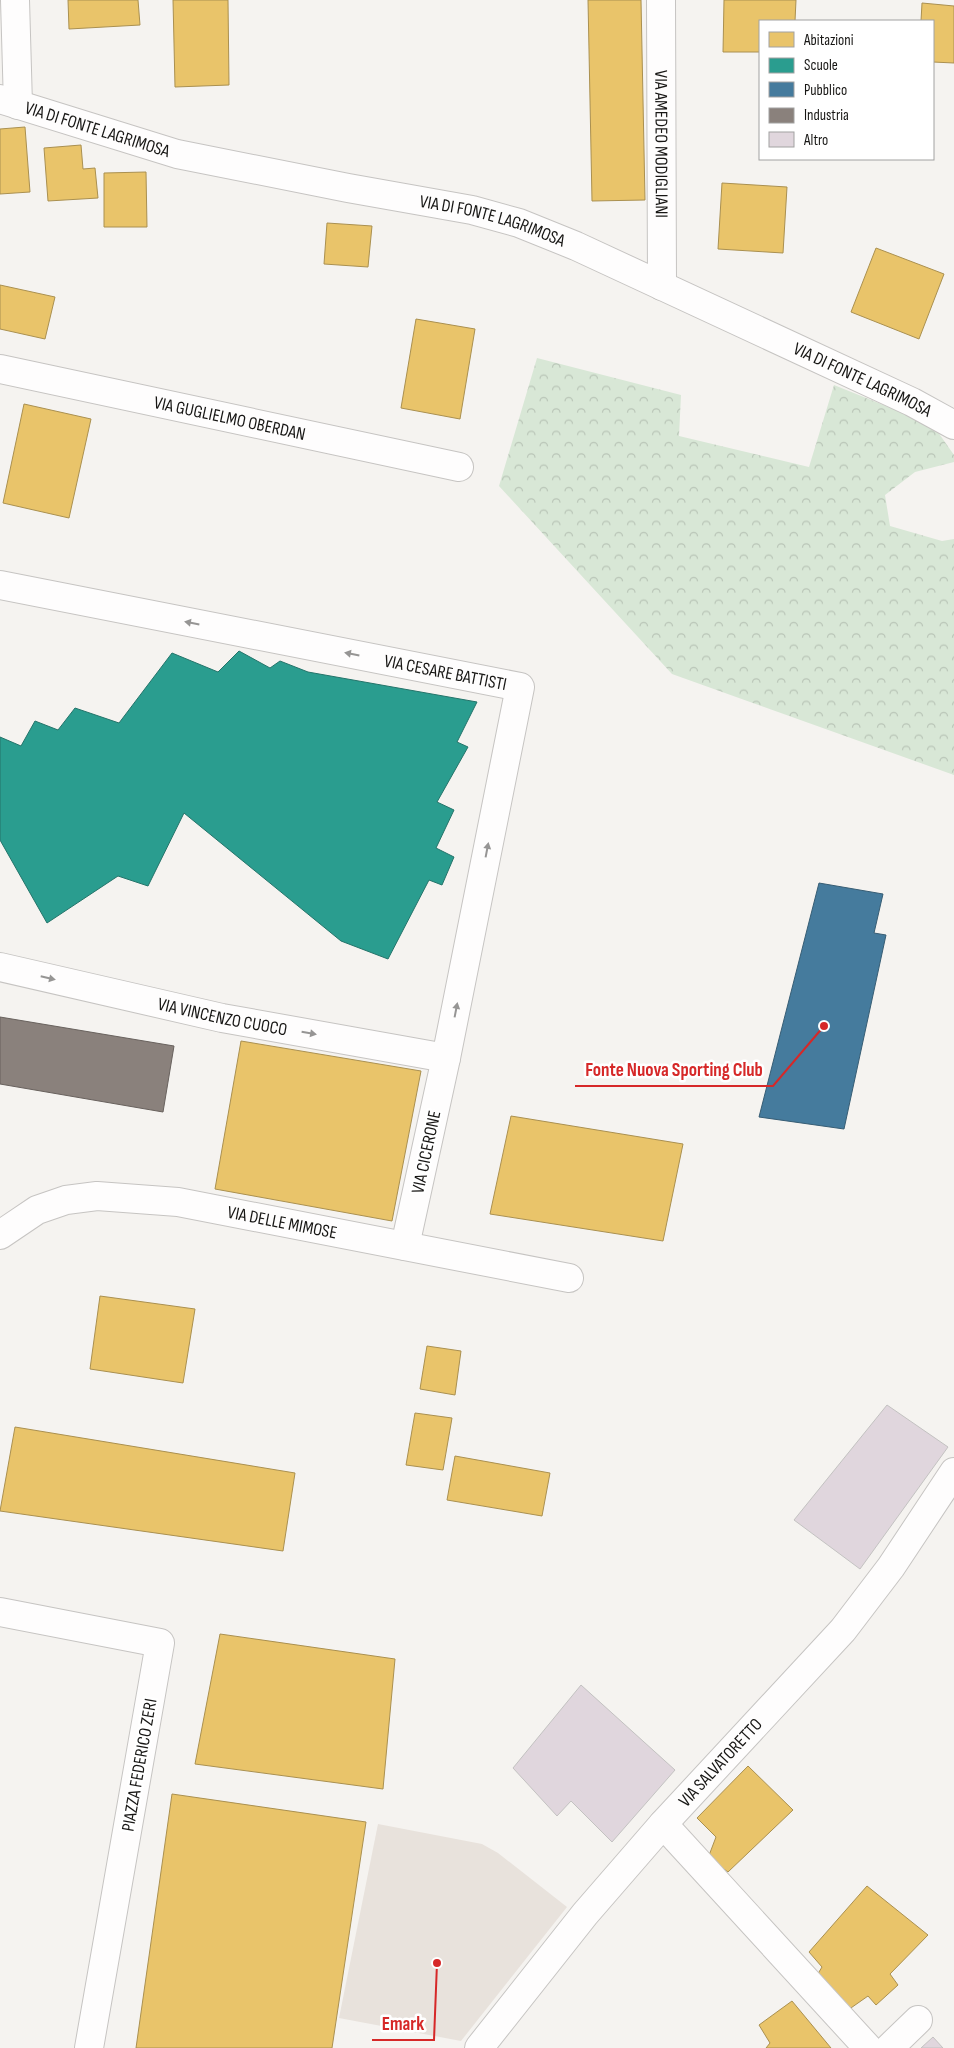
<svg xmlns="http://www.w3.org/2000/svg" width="954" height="2048" font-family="'Sofia Sans Condensed',sans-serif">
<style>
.built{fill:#e8e2dc}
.forest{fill:url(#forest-crowns)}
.homes{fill:#e9c46a;stroke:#aa9050}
.schools{fill:#2a9d8f;stroke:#24746a}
.public{fill:#457b9d;stroke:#375d74}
.industry{fill:#8a817c;stroke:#68615d}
.building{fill:#e0d6dd;stroke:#c3c2c1}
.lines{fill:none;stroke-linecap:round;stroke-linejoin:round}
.minor-casing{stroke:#c6c4c2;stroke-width:30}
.minor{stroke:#fefdfd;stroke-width:28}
.oneway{fill:#969594}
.labels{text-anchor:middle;stroke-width:5;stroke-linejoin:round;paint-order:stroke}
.street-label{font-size:18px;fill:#171614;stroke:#fff}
.leader{fill:none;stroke:#d62828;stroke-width:2}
.callout-dot{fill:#d62828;stroke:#fff;stroke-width:2}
.callout-label{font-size:19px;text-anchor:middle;font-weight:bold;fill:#d62828;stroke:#fff;stroke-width:5;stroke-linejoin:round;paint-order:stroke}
</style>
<defs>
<pattern id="forest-crowns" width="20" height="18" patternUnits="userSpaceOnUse" patternTransform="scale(1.25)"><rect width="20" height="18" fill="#d8e7d6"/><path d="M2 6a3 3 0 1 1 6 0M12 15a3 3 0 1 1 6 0" fill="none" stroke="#b9c5b7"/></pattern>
</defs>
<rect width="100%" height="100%" fill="#f5f3f0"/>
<path class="built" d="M378 1824 482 1844 498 1853 567 1907 461 2041 339 2018Z"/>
<path class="forest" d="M537 358 681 395 679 436 809 467 834 385 933 425 954 455V462L915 472 885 495 890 526 942 541 954 539V775L672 674 499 486Z"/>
<g class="homes">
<path d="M68 0H138L140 25 69 29Z"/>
<path d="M173 0H228L229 85 175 87Z"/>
<path d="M588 0H641L645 200 592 201Z"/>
<path d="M724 0H796L795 21H760V52H723Z"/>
<path d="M922 3 954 6V63L933 62V21H921Z"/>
<path d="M25 127 30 192 0 194V129Z"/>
<path d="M81 145 83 169 95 168 98 198 48 201 44 148Z"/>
<path d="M146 172 147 227H104V173Z"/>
<path d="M722 183 787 187 783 253 718 249Z"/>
<path d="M327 223 372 226 368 267 324 264Z"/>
<path d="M876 248 944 274 919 339 851 312Z"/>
<path d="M0 285 55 297 45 339 0 329Z"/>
<path d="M416 319 475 329 460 419 401 408Z"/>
<path d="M24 404 91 419 69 518 3 503Z"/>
<path d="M241 1041 421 1071 392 1221 215 1189Z"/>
<path d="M511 1116 683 1144 663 1241 490 1214Z"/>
<path d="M100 1296 195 1309 183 1383 90 1369Z"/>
<path d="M427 1346 461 1351 455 1395 420 1389Z"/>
<path d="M415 1413 452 1418 443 1470 406 1465Z"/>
<path d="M15 1427 295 1473 283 1551 0 1511Z"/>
<path d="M455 1456 550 1473 542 1516 447 1500Z"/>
<path d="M220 1634 395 1659 383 1789 195 1764Z"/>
<path d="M748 1766 793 1810 728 1872 708 1858 716 1837 697 1818Z"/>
<path d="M172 1794 366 1822 332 2048H136Z"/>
<path d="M867 1886 928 1935 890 1974 898 1985 876 2005 868 1996 848 2010 816 1977 822 1967 809 1952Z"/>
<path d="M792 2001 831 2048H766L770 2043 759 2025Z"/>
</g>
<path class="schools" d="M239 651 270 668 280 661 308 672 477 702 457 742 468 747 437 802 454 810 436 848 454 857 442 885 429 880 388 959 341 941 184 813 148 886 118 876 47 923 0 840V737L21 746 35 721 58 730 75 708 119 723 172 653 218 672Z"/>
<path class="public" d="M819 883 883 894 874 933 886 935 844 1129 759 1117Z"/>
<path class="industry" d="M0 1017 174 1046 163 1112 0 1084Z"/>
<g class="building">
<path d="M887 1405 948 1447 860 1569 794 1520Z"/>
<path d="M581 1685 675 1770 612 1842 571 1801 557 1816 513 1768Z"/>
<path d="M933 2037 943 2048H921Z"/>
</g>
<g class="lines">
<defs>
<g id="minor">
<path d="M15 0 18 105"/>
<path id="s1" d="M661 0 662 286"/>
<path id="s2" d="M0 99 177 154 348 188 472 210 519 223 576 246 912 402 954 425"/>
<path id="s3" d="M0 369 459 467"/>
<path id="s4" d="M0 585 520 687 446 1058 405 1246"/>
<path id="s5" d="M0 967 222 1018 446 1058"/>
<path id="s6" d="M0 1235 37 1210 66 1200 97 1196 178 1202 569 1278"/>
<path d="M0 1612 160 1643 89 2048"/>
<path d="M663 1824 868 2048"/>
<path id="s7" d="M479 2048 585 1914 663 1824 843 1630 891 1567 954 1472"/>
<path d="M889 2048 918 2020"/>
</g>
</defs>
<use href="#minor" class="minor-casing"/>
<use href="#minor" class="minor"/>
</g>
<defs><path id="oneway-solid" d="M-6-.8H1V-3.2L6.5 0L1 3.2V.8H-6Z" transform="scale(1.25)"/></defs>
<g class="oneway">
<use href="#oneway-solid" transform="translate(192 623) rotate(-169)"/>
<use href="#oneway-solid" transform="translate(352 654) rotate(-169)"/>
<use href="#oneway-solid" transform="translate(487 850) rotate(-79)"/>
<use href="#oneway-solid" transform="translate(48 978) rotate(13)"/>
<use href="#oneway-solid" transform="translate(456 1010) rotate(-79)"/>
<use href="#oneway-solid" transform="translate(309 1033) rotate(10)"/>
</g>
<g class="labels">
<g class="street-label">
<text dy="6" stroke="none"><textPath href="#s2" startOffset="102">VIA DI FONTE LAGRIMOSA</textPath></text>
<text dy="6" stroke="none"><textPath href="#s1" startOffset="144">VIA AMEDEO MODIGLIANI</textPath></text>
<text dy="6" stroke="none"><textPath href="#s2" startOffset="508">VIA DI FONTE LAGRIMOSA</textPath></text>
<text dy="6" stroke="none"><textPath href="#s2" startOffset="912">VIA DI FONTE LAGRIMOSA</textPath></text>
<text dy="6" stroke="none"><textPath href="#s3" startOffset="235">VIA GUGLIELMO OBERDAN</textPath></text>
<text dy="6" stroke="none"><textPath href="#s4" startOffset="454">VIA CESARE BATTISTI</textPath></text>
<text dy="6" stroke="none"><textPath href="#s5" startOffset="228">VIA VINCENZO CUOCO</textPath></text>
<text transform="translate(426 1152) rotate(-78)" y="6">VIA CICERONE</text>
<text dy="6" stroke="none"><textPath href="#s6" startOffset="294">VIA DELLE MIMOSE</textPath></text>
<text dy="6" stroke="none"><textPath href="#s7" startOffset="374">VIA SALVATORETTO</textPath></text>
<text transform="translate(139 1765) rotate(-80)" y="6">PIAZZA FEDERICO ZERI</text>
</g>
</g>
<path class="leader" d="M824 1026L773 1086H575M437 1963L434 2040H372"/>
<g class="callout-dot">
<circle cx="824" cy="1026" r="5"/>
<circle cx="437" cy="1963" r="5"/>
</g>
<g class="callout-label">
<text x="674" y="1076">Fonte Nuova Sporting Club</text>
<text x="403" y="2030">Emark</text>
</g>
<rect x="759" y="20" width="175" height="140" fill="#ffffff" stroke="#a2a2a1"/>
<rect x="769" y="32" width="25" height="15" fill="#e9c46a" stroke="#a2a2a1"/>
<text x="804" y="45" font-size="15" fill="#171614">Abitazioni</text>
<rect x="769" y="58" width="25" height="15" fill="#2a9d8f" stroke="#a2a2a1"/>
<text x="804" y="70" font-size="15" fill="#171614">Scuole</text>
<rect x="769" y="82" width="25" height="15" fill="#457b9d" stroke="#a2a2a1"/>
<text x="804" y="95" font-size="15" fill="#171614">Pubblico</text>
<rect x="769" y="108" width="25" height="15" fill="#8a817c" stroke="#a2a2a1"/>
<text x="804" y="120" font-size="15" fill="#171614">Industria</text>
<rect x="769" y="132" width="25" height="15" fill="#e0d6dd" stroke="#a2a2a1"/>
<text x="804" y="145" font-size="15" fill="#171614">Altro</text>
</svg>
